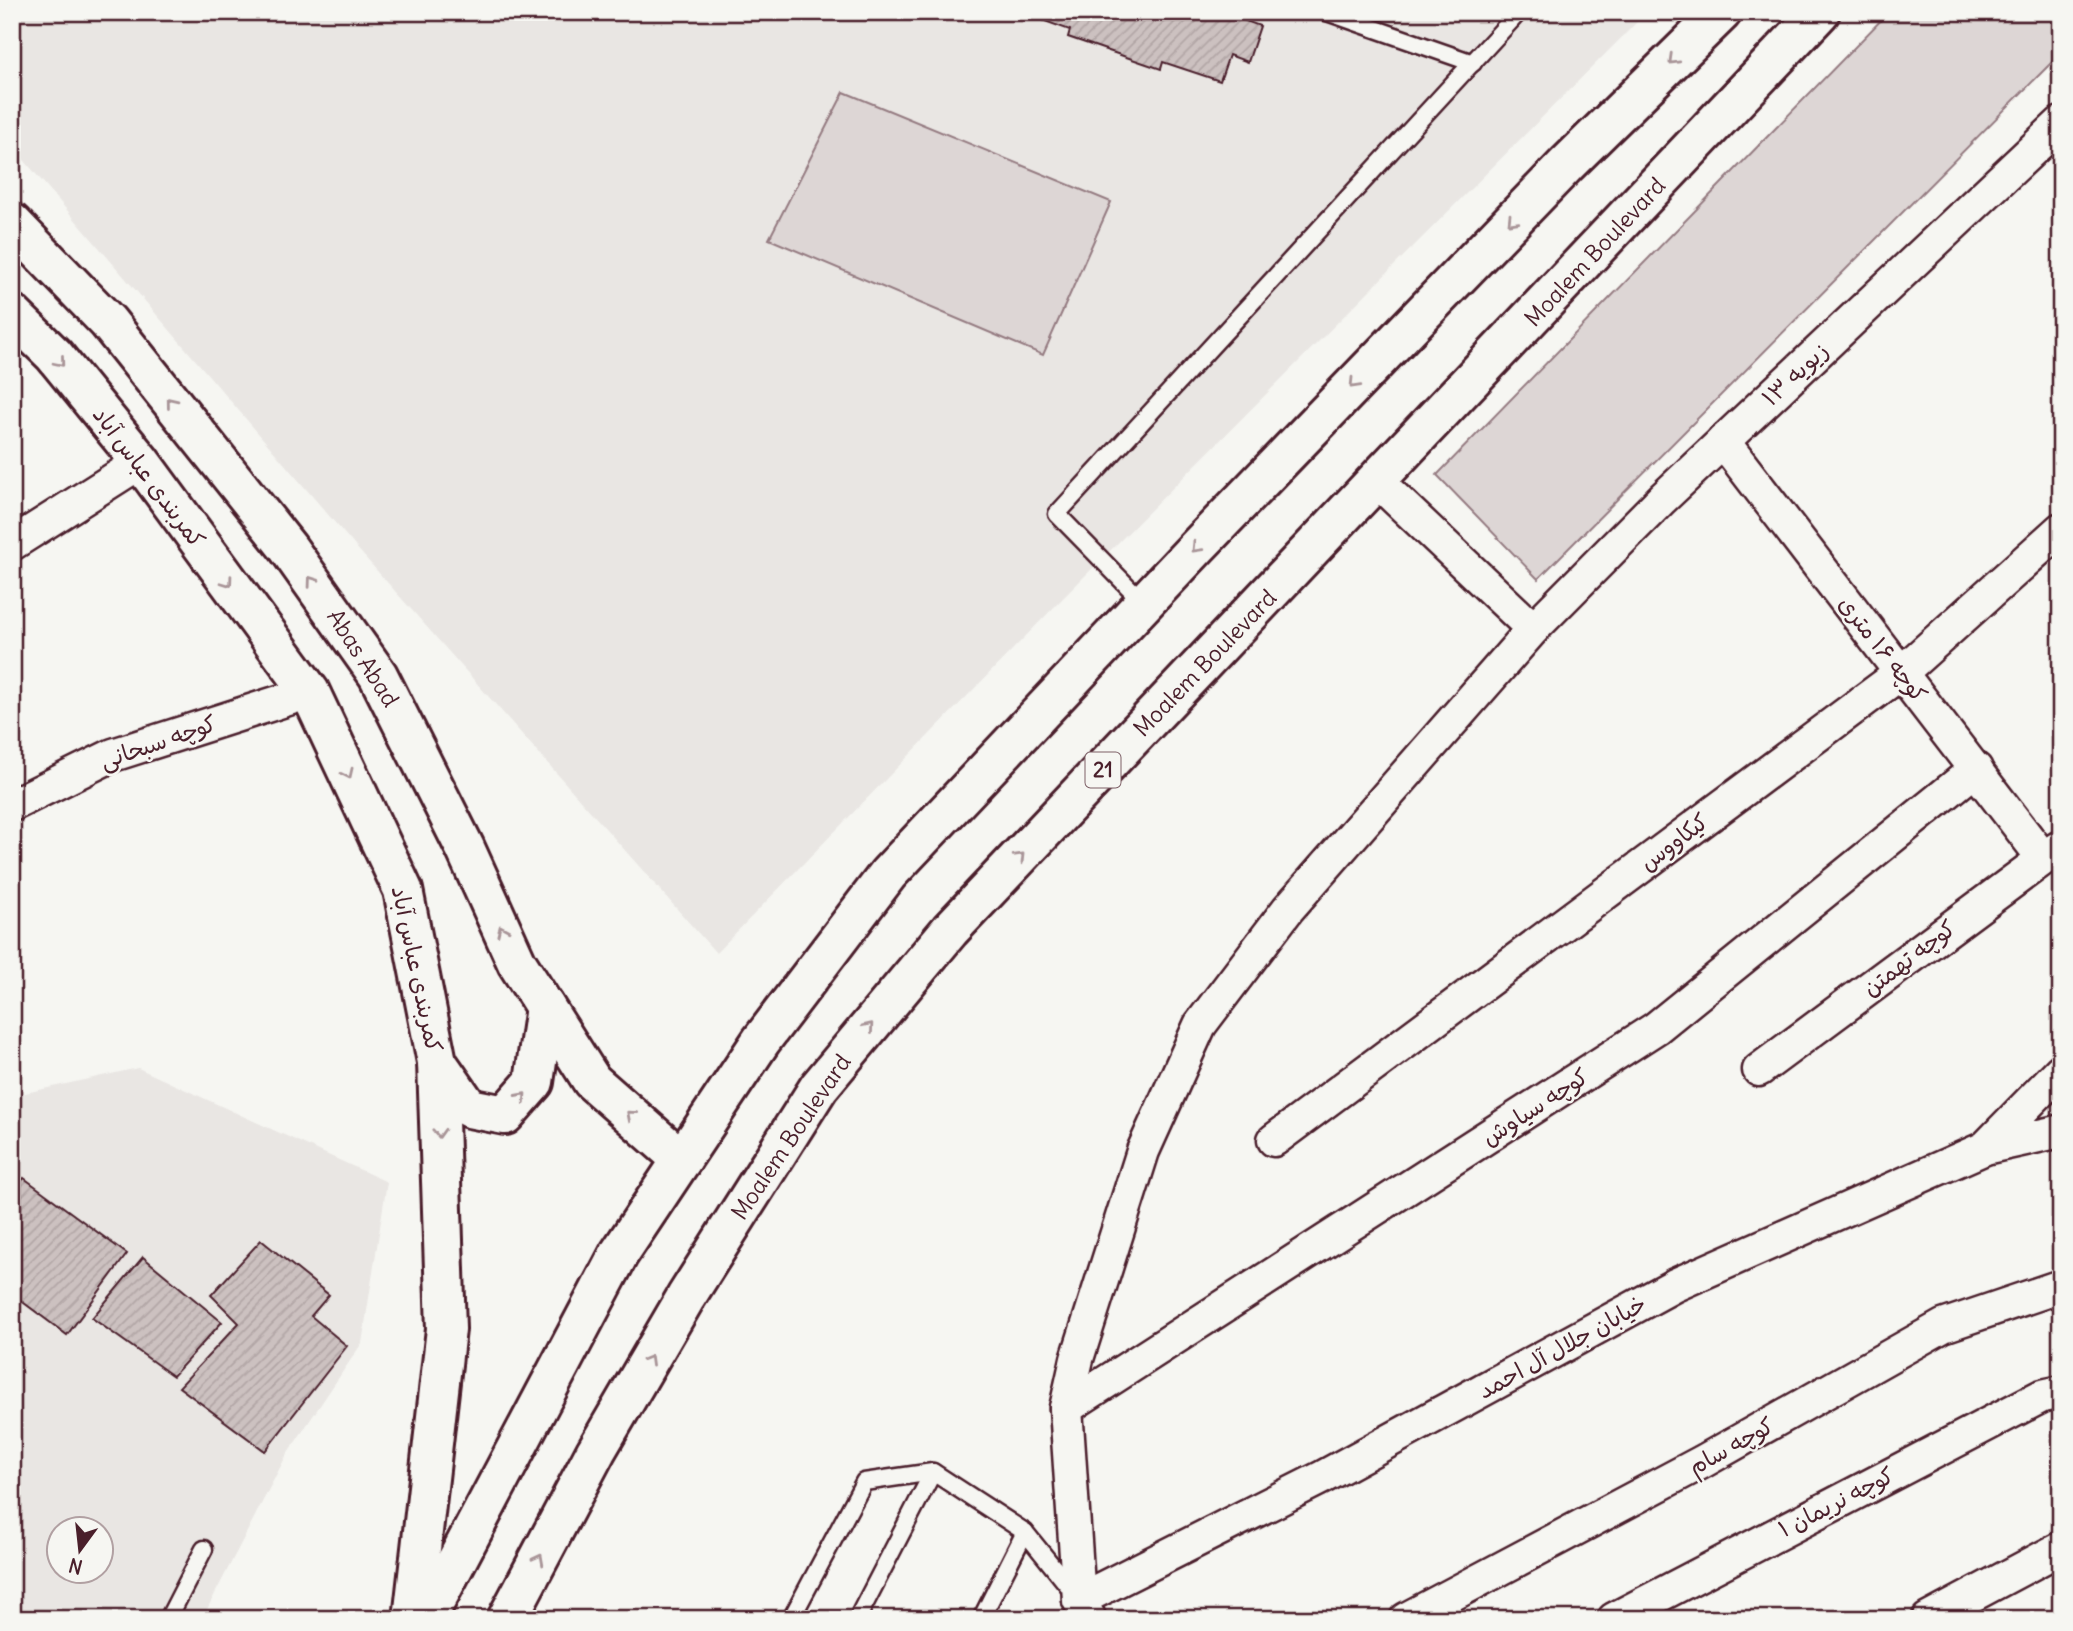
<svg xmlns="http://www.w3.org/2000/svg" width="2073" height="1631" font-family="Delius,'Playpen Sans Arabic',sans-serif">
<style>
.built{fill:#e9e6e3;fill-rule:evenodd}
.park{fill:#ddd6d5;stroke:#947a80;stroke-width:2}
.building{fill:url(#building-hatch);stroke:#4a1f2b;stroke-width:2}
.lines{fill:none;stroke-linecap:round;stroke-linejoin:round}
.lane-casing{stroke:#4a1f2b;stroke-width:21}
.street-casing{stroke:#4a1f2b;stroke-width:37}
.secondary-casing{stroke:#4a1f2b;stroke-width:44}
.primary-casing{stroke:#4a1f2b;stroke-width:44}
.lane{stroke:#f6f6f2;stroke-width:16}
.street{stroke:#f6f6f2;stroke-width:32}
.secondary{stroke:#f6f6f2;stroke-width:38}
.primary{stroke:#f6f6f2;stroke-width:38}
.oneway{stroke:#a99598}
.labels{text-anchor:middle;stroke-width:5;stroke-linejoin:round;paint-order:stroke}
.shield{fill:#f6f6f2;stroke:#7e6067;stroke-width:2}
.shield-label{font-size:21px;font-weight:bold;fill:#4a1f2b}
.street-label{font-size:23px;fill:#4a1f2b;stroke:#f6f6f2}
</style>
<defs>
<pattern id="building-hatch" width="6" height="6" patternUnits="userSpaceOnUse" patternTransform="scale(1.75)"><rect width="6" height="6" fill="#ccc1c0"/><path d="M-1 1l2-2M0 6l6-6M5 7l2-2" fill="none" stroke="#b1a5a5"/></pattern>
</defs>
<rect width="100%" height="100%" fill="#f6f6f2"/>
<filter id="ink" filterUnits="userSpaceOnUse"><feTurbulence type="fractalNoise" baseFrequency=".0143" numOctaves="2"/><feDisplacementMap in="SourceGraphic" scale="14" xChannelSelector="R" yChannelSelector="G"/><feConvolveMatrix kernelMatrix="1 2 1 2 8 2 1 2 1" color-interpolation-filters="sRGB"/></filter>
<g filter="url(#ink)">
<g class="built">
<path d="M12 12H1647L1063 598 716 953 355 546 12 146Z"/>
<path d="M138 1068 387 1182 362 1343 286 1456 202 1619H12V1096ZM60 1530H102V1572H60Z"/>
</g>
<g class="park">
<path d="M1889 12H2061V53L1538 579 1437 475Z"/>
<path d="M844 92 1111 202 1043 355 769 239Z"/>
</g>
<g class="building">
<path d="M1020 12H1167L1176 15 1177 12H1221L1260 26 1248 62 1229 55 1220 81 1163 62 1161 69 1068 37 1070 30Z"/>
<path d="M24 1178 127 1254 67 1335 12 1294V1193Z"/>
<path d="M261 1240 329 1295 311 1316 347 1346 265 1451 179 1387 239 1323 211 1295Z"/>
<path d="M143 1257 222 1322 173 1376 92 1318Z"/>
</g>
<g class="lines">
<defs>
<g id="lane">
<path d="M1327 12 1473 63"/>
<path d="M1144 603 1057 514 1519 12"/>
<path d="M168 1619 204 1549"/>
<path d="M791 1619 864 1482 933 1472 1025 1532 1075 1594"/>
<path d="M857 1619 933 1472"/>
<path d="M981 1619 1025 1532"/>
</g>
<g id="street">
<path d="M1723 441 2043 858"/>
<path d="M1378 482 1533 629"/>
<path d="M12 544 141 462"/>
<path d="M12 805 113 755 310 692"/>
<path d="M1759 1070 2058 848"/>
<path d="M1274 1140 1901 673 2061 529"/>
<path d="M1985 1148 2061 1070"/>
<path d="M1066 1408 1656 1028 1976 769"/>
<path d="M1079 1600 1323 1477 1675 1285 1985 1148 2061 1131"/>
<path d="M1090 1619 1079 1600 1066 1408 1077 1359 1143 1151 1200 1025 1288 909 1533 629 1662 499 2061 123"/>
<path d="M1406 1619 1702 1462 1943 1326 2061 1286"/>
<path d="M1614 1619 2042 1396 2061 1392"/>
<path d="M1928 1619 2061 1548"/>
</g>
<g id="secondary">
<path d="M12 223 108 322 288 548 378 675 465 848 517 963 592 1081 682 1160"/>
<path d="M12 314 54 355 141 462 310 692 403 890 437 1062 446 1329 413 1619"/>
<path d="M437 1062 469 1108 505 1115 534 1082 545 1007"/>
</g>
<g id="primary">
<path d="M426 1619 619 1254 761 1041 888 874 1198 546 1567 164 1722 12"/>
<path d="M507 1619 596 1451 686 1297 819 1087 950 930 1820 12"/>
</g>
</defs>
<use href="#lane" class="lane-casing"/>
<use href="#street" class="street-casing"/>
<use href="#secondary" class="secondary-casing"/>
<use href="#primary" class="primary-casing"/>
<use href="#lane" class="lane"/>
<use href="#street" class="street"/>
<use href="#secondary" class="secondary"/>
<use href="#primary" class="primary"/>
</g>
<defs><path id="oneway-chevron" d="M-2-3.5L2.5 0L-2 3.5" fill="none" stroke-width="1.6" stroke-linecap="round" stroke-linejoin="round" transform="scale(1.75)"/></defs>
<g class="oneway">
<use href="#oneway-chevron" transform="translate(1673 60) rotate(136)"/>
<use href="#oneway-chevron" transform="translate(1512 221) rotate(134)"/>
<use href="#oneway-chevron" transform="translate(60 362) rotate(50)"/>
<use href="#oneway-chevron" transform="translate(1354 384) rotate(134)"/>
<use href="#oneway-chevron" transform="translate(171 402) rotate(-129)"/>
<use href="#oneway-chevron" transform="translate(1196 548) rotate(134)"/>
<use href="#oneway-chevron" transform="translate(312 581) rotate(-126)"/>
<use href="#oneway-chevron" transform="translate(228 582) rotate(54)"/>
<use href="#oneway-chevron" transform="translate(348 774) rotate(65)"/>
<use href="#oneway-chevron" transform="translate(1020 857) rotate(-46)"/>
<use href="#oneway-chevron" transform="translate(502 930) rotate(-114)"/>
<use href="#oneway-chevron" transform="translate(869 1027) rotate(-50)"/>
<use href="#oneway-chevron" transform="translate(522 1097) rotate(-48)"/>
<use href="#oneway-chevron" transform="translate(631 1115) rotate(-139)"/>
<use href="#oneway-chevron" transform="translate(439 1133) rotate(88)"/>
<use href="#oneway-chevron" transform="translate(649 1360) rotate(-60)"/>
<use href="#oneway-chevron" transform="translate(539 1559) rotate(-62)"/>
</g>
</g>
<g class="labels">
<rect class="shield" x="1085.5" y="752.5" width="35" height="35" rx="5"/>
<g class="shield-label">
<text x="1103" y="777">21</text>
</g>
<g class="street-label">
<text transform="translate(1595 252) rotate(-47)" y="8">Moalem Boulevard</text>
<text transform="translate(1795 374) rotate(-43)" y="8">زیویه ۱۳</text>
<text transform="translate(149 477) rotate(53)" y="8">کمربندی عباس آباد</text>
<text transform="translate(1883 649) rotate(52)" y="8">کوچه ۱۶ متری</text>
<text transform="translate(363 658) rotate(57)" y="8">Abas Abad</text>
<text transform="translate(1205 663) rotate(-46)" y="8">Moalem Boulevard</text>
<text transform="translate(158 742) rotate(-19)" y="8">کوچه سبحانی</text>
<text transform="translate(1674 842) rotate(-37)" y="8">کیکاووس</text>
<text transform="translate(1909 958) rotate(-37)" y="8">کوچه تهمتن</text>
<text transform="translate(417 969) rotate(78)" y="8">کمربندی عباس آباد</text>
<text transform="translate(1535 1107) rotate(-33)" y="8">کوچه سیاوش</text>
<text transform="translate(791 1137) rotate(-56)" y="8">Moalem Boulevard</text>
<text transform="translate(1562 1347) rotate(-29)" y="8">خیابان جلال آل احمد</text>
<text transform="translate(1731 1446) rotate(-29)" y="8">کوچه سام</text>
<text transform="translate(1836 1502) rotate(-27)" y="8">کوچه نریمان ۱</text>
</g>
</g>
<rect width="2073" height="1631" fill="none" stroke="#f6f6f2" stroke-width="42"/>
<rect x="21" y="21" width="2031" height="1589" fill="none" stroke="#4a1f2b" stroke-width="2.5" filter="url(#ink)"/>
<g transform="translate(80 1550) rotate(195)"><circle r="33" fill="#f6f6f2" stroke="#b1a0a2" stroke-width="2"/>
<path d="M0-5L12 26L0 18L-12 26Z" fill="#4a1f2b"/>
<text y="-10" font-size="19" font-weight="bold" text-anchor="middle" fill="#4a1f2b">N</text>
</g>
</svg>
